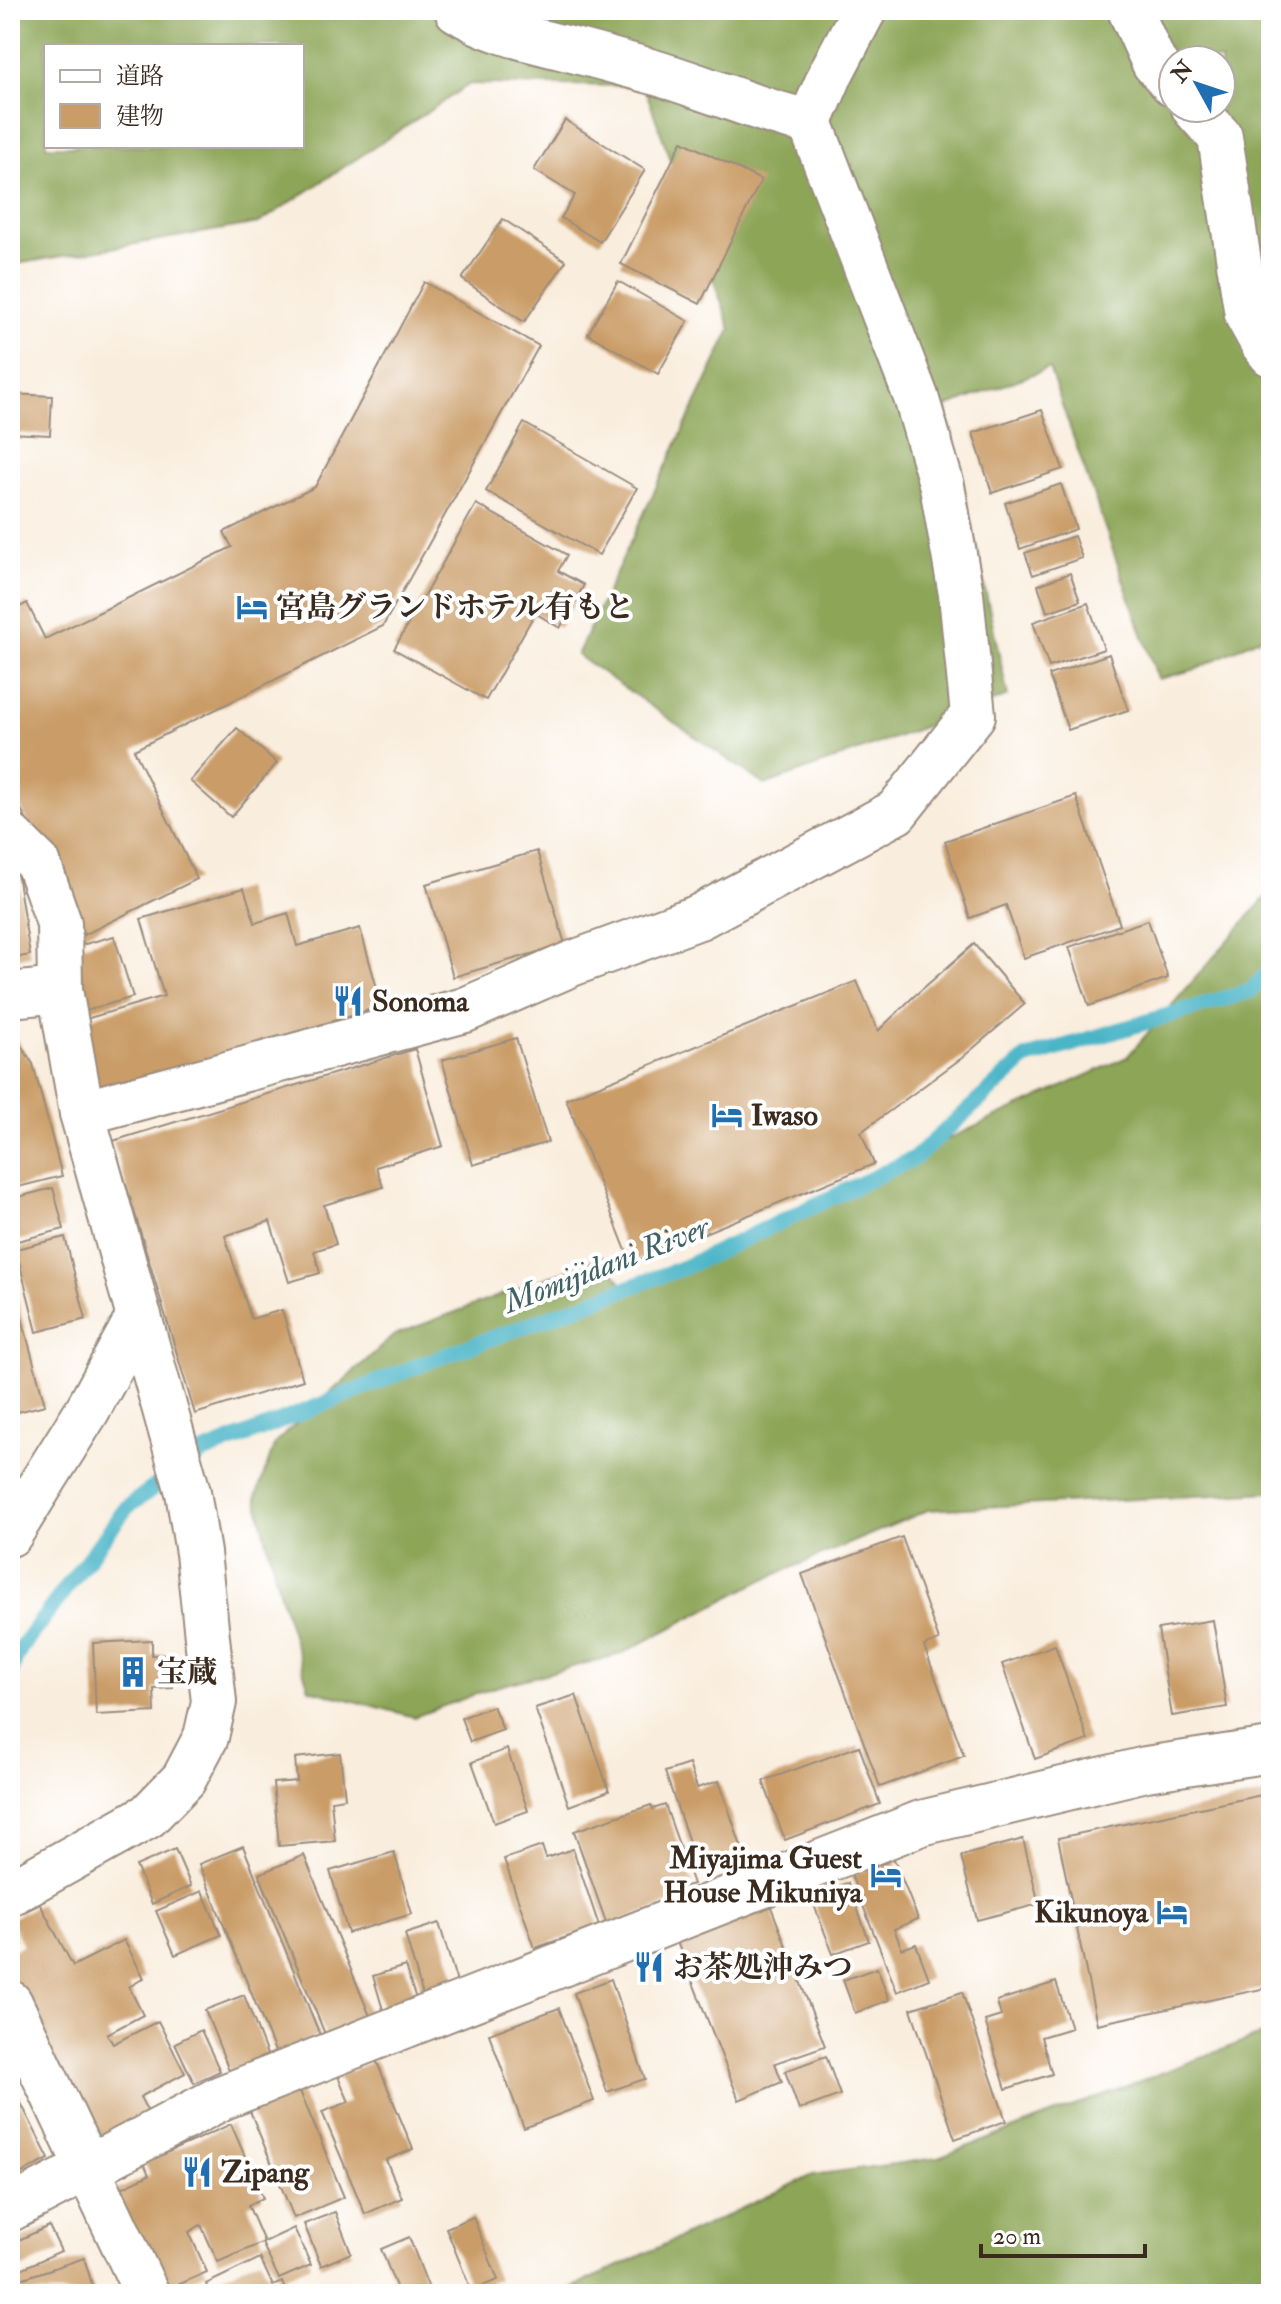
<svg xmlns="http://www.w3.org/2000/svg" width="1281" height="2304" font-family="'IM FELL Double Pica','Noto Serif JP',serif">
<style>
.forest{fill:#8ca556;stroke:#64683a;stroke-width:2;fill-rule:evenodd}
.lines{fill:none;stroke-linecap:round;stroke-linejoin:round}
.stream{stroke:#4bb5c8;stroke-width:16}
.building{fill:#ca9d68}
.street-casing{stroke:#9a8c7e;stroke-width:48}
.street{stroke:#fff;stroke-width:44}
.labels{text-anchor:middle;stroke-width:8;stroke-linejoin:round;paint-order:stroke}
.poi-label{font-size:30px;font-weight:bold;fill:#3b2a1e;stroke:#fff;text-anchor:start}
.water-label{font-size:32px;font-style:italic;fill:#416262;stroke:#fff}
</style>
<rect width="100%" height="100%" fill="#fff"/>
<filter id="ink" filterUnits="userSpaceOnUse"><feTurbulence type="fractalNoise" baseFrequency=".0125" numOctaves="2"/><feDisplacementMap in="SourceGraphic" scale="16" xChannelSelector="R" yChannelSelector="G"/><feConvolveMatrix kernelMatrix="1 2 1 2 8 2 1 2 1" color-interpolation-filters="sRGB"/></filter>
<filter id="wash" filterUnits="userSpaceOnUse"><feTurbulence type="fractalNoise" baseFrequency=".006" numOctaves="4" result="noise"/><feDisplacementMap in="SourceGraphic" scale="32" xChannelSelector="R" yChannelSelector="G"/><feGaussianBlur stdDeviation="1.8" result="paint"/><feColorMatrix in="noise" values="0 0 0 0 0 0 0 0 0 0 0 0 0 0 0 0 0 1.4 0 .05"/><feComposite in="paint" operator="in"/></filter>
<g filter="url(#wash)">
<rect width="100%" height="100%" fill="#f9eddd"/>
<g class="forest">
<path d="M10 10H1271V632L1197 669 1158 679 1049 368 946 407 1008 696 765 785 577 655 731 329 644 86 470 84 259 223 10 265ZM46 46H302V146H46ZM1173 60H1221V108H1173Z"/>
<path d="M1271 891V1492L928 1510 758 1582 621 1654 495 1687 414 1717 309 1689 281 1599 256 1497 275 1443 394 1335 602 1257 626 1287 1127 1057Z"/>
<path d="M1271 2031V2294H559L813 2175 938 2158Z"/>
</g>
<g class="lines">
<path class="stream" d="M10 1672 20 1649 127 1507 202 1453 427 1362 685 1267 915 1158 1026 1058 1250 991 1271 970"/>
</g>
<g id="blocks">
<g class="building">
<path d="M565 120 645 170 600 242 561 218 575 195 534 170Z"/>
<path d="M682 141 761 180 700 304 621 264Z"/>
<path d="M503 219 566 261 524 322 462 279Z"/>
<path d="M618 281 688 321 658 374 588 334Z"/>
<path d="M424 282 539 346 383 626 134 750 197 879 84 935 20 807 10 812V612L27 603 45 639 232 547 224 532 315 487Z"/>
<path d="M10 394 52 396 50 435 10 433Z"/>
<path d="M1042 410 1063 469 992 493 973 433Z"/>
<path d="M524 423 637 488 599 555 486 491Z"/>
<path d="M1061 484 1076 529 1020 549 1005 503Z"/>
<path d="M476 504 567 555 558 571 584 585 560 628 535 613 486 700 394 649Z"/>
<path d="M1074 536 1082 558 1033 575 1025 553Z"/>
<path d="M1070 573 1080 601 1047 612 1038 585Z"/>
<path d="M1088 603 1104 649 1049 667 1033 622Z"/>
<path d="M1109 654 1128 710 1068 730 1049 675Z"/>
<path d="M237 728 277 763 231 817 190 781Z"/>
<path d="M1076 796 1120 925 1024 958 1006 905 970 918 945 841Z"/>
<path d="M537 851 565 944 453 977 426 884Z"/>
<path d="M16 867 30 955 10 959V868Z"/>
<path d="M244 888 255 923 288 913 297 946 360 928 382 1006 99 1092 79 1021 164 996 141 919Z"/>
<path d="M1148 920 1168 978 1089 1006 1069 947Z"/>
<path d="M114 936 133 997 86 1011 67 949Z"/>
<path d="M974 944 1025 1004 963 1057 861 1132 874 1164 631 1263 566 1099 857 981 878 1031 912 998Z"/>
<path d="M10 1029 33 1064 62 1176 10 1189Z"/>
<path d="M516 1038 548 1142 473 1165 442 1060Z"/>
<path d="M415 1049 443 1146 376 1167 383 1187 324 1205 336 1244 314 1251 320 1273 289 1282 270 1221 225 1236 251 1319 282 1310 303 1380 195 1414 113 1141Z"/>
<path d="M53 1188 64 1229 10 1243V1199Z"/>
<path d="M65 1237 86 1319 37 1332 16 1249Z"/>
<path d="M10 1273 45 1405 10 1414Z"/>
<path d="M902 1537 939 1640 924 1646 964 1756 880 1787 802 1574Z"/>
<path d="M1213 1620 1227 1707 1172 1716 1158 1629Z"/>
<path d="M152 1640V1655L171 1654 173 1688 154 1689 155 1712 96 1715 93 1643Z"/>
<path d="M1055 1645 1088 1740 1035 1759 1002 1664Z"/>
<path d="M576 1695 609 1791 569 1806 535 1708Z"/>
<path d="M493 1706 503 1730 470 1742 461 1718Z"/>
<path d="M859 1746 880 1804 785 1840 763 1781Z"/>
<path d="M507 1749 528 1811 494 1823 472 1762Z"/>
<path d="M340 1753 345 1798 331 1800 335 1841 279 1846 273 1783 297 1781 295 1758Z"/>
<path d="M689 1764 697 1788 719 1781 744 1855 699 1871 665 1772Z"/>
<path d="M1271 1793V1987L1097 2024 1058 1838Z"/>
<path d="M651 1805 653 1809 665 1805 693 1884 680 1888 684 1899 607 1925 574 1831Z"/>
<path d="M1023 1839 1039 1904 977 1920 961 1856Z"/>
<path d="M243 1846 320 2035 276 2054 199 1864Z"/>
<path d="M542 1846 546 1858 573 1849 599 1926 535 1948 504 1859Z"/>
<path d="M175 1849 191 1886 152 1904 136 1866Z"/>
<path d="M394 1852 412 1914 348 1933 330 1871Z"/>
<path d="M304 1855 372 2021 327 2039 259 1874Z"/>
<path d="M894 1859 918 1919 894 1929 902 1949 916 1944 929 1979 897 1992 851 1875Z"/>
<path d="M848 1883 869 1941 833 1954 811 1897Z"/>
<path d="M202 1891 221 1935 175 1955 156 1911Z"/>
<path d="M766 1894 825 2046 775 2063 782 2082 739 2100 672 1929Z"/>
<path d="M40 1904 73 1966 124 1940 144 1978 129 1987 143 2015 107 2034 113 2044 158 2021 185 2073 140 2097 150 2116 95 2145 10 1982V1952L23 1945 10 1919Z"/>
<path d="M439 1923 459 1989 424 1999 405 1934Z"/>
<path d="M405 1966 417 2002 384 2013 373 1976Z"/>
<path d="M877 1968 889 2000 855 2013 843 1980Z"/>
<path d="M611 1979 645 2079 607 2092 574 1993Z"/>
<path d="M1056 1982 1071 2028 1041 2037 1052 2074 1006 2089 985 2021 1001 2016 997 2001Z"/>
<path d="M962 1992 1006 2121 955 2139 911 2009Z"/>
<path d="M244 1995 269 2060 231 2075 205 2010Z"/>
<path d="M559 2008 594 2101 524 2128 489 2034Z"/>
<path d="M201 2030 220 2071 194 2083 175 2043Z"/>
<path d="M826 2056 840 2095 799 2110 785 2071Z"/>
<path d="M376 2060 413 2149 386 2160 402 2198 365 2214 322 2112 349 2102 338 2076Z"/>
<path d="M10 2081 49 2159 12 2178 10 2173Z"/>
<path d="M300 2091 344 2197 294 2218 250 2111Z"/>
<path d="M231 2124 263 2198 248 2205 264 2242 218 2262 201 2225 189 2232 207 2272 160 2293 115 2191 149 2175 144 2163Z"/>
<path d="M335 2212 351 2253 321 2266 304 2224Z"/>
<path d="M473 2217 498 2280 471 2290 446 2228Z"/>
<path d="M49 2226 61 2251 17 2271 10 2255V2244Z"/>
<path d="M294 2228 311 2265 279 2279 262 2243Z"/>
<path d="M409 2237 431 2294H399L381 2249Z"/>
<path d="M84 2258 95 2294H22L18 2280Z"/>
<path d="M260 2258 273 2286 282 2282 287 2294H210L206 2284Z"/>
</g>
</g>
</g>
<g filter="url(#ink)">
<use href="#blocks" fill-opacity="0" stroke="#9a8c7e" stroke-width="2"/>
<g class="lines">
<defs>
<g id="street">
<path d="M457 10C490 31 524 38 561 47 593 55 625 64 657 73 708 88 758 111 810 122"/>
<path d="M1130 10 1154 63 1173 84"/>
<path d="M1194 108 1220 137 1247 315 1263 344 1271 354"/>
<path d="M10 836 38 863 59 923 60 990 82 1113 188 1492 198 1553 214 1702 206 1737 184 1779 148 1816 10 1893"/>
<path d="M10 995 60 990"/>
<path d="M82 1113 465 1010 571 964 699 917 896 812 973 715 961 594 942 486 916 397 810 122 832 71 864 10"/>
<path d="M10 1534 88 1409 139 1316"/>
<path d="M10 2003 147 2294"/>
<path d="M10 2209 221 2098 921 1823 1146 1769 1271 1750"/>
</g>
</defs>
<use href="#street" class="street-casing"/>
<use href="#street" class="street"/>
</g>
</g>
<defs>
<symbol id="hotel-bare" viewBox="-9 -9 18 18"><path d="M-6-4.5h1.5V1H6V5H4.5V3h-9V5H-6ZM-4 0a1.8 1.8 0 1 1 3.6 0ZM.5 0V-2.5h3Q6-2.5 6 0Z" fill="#1f6fb2" stroke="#fff" stroke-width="2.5" paint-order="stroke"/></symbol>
<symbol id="restaurant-bare" viewBox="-9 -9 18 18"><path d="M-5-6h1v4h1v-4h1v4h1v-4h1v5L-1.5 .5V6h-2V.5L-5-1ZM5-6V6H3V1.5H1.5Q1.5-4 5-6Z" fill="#1f6fb2" stroke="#fff" stroke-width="2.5" paint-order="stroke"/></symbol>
<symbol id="building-bare" viewBox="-9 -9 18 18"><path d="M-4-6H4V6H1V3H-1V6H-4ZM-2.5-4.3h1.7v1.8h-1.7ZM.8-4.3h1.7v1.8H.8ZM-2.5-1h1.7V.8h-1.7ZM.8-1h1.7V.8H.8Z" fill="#1f6fb2" stroke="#fff" stroke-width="2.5" paint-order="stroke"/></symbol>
</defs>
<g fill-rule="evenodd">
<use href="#hotel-bare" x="230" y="585" width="44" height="44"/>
<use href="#restaurant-bare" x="326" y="979" width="44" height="44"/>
<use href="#hotel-bare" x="705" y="1093" width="44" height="44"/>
<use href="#building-bare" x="111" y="1650" width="44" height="44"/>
<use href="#hotel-bare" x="864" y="1853" width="44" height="44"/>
<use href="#hotel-bare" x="1150" y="1890" width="44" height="44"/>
<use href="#restaurant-bare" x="627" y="1945" width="44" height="44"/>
<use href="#restaurant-bare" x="175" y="2150" width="44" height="44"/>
</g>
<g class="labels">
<g class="poi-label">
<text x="276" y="617">宮島グランドホテル有もと</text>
<text x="372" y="1011">Sonoma</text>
<text x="751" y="1125">Iwaso</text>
<text x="157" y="1682">宝蔵</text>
<text x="862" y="1868" text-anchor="end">Miyajima Guest<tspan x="862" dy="34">House Mikuniya</tspan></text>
<text x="1148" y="1922" text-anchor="end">Kikunoya</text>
<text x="673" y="1977">お茶処沖みつ</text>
<text x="221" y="2182">Zipang</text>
</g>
<g class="water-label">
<text transform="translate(606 1264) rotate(-21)" y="11">Momijidani River</text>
</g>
</g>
<rect width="1281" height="2304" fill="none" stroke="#fff" stroke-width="40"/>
<rect x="44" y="44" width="260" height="104" fill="#ffffff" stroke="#b1aaa5" stroke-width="2"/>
<rect x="60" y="70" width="40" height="12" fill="#ffffff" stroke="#b1aaa5" stroke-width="2"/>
<text x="116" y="84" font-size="24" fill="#3b2a1e">道路</text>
<rect x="60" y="104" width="40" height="24" fill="#ca9d68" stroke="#b1aaa5" stroke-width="2"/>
<text x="116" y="124" font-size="24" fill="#3b2a1e">建物</text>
<g transform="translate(1197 84) rotate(310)"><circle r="38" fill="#ffffff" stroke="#b1aaa5" stroke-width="2"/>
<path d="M0-6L14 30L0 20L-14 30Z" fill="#1f6fb2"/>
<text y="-12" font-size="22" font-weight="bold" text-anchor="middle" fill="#3b2a1e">N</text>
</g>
<path d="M981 2244v12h164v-12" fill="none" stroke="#3b2a1e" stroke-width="4"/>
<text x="993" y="2244" font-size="24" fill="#3b2a1e" stroke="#ffffff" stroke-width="6" paint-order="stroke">20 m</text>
</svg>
